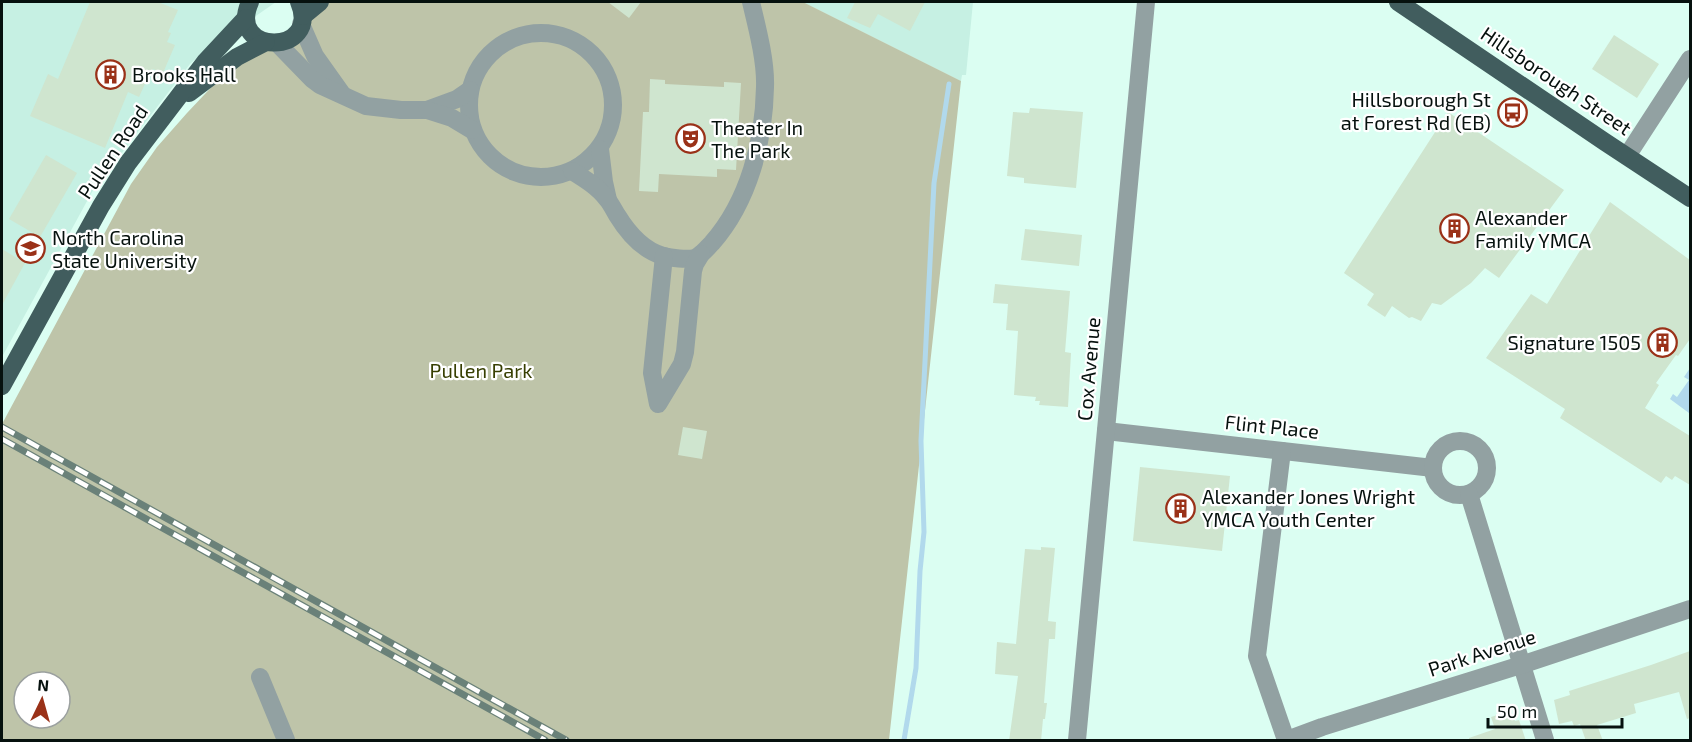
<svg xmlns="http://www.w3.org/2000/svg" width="1692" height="742" font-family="'Exo 2',sans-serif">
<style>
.built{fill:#c6f0e3}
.green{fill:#bec4a9;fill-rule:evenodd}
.water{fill:#b1d9ec}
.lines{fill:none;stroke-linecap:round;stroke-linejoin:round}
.stream{stroke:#b1d9ec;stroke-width:5}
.building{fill:#cfe5cf}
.minor{stroke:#92a1a2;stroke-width:18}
.major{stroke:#415d5e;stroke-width:18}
.rail-casing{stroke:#6a8179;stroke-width:7}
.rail{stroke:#fff;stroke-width:4.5;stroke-dasharray:14;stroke-linecap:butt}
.labels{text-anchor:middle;stroke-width:4.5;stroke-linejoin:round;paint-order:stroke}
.poi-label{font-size:20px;fill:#06110e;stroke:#fff;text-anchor:start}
.street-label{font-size:20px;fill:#06110e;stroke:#fff}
.park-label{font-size:20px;fill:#373f02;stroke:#fff}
</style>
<rect width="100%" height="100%" fill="#dbfef2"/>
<g class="built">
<path d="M2 2H276L202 53 190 64 92 192 2 357Z"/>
<path d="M803 2H973L966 75H962L961 81Z"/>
</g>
<path class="green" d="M328 2H803L961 81 889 740H2V424L131 184 157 147 187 113 221 77 248 55 265 51ZM24 682H60V718H24Z"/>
<path class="water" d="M1690 368V412L1689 413 1670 399 1673 394 1677 397 1689 380 1684 377Z"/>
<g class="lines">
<path class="stream" d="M904 740 916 668 920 571 924 532 921 441 934 183 949 84"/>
</g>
<g class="building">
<path d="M90 2H158L178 10 168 32 171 33 167 42 175 45 163 73 153 69 150 76 149 75 139 97 128 92 105 148 30 116 48 74 58 79Z"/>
<path d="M608 2H641L629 18Z"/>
<path d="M855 2H925L910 31 878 14 870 28 847 18Z"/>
<path d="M1614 35 1659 64 1637 98 1592 69Z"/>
<path d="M650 79 665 80V84L724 87V82L741 83 736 170 717 169V177L659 174 658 192 639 191 643 112H649Z"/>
<path d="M1030 108 1083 112 1076 188 1024 183V178L1007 176 1013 112 1029 113Z"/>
<path d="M1448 112 1564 190 1499 278 1485 268 1471 283 1441 305 1432 303 1421 321 1412 317 1409 318 1392 306 1385 317 1367 305 1374 294 1344 273Z"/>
<path d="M46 155 77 173 40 237 9 219Z"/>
<path d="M1610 202 1690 260V339L1678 356 1676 355 1656 383 1659 385 1645 408 1690 436V485L1675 476 1672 480 1666 476 1661 483 1560 418 1565 409 1486 358 1531 294 1547 304Z"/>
<path d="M1025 229 1082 235 1079 266 1021 260Z"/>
<path d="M2 249 25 263 2 305Z"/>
<path d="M995 284 1070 291 1065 352 1071 353 1068 407 1039 405 1040 401H1035L1036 397 1014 395 1018 331 1006 330 1008 304 993 303Z"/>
<path d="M683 427 707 431 702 459 678 455Z"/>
<path d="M1140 467 1230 476 1222 551 1133 541Z"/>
<path d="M1041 547 1055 548 1048 621 1056 622 1055 639H1049L1044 703H1047L1045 719H1043L1041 741H1009L1018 676 995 674 997 642 1016 644 1025 549 1041 550Z"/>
<path d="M1690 651V718L1687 719 1679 692 1634 704 1636 713 1597 725 1603 741H1586L1580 724 1574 726 1572 721 1559 724 1554 700 1570 695 1569 691 1651 665Z"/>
<path d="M1511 711 1515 721 1519 720 1526 741H1469V738L1495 729 1491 717Z"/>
</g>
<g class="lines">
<g class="minor">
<path d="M301 24 315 56 342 94"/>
<circle cx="541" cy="105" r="72"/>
<path d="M277 43 312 79 320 85 366 106 401 110H427L457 99 470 90"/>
<path d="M427 110 452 118 472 130"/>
<path d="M600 149 604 182 608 200"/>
<path d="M1627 156 1690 59"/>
<path d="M572 171C585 179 598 187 607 199 611 204 614 210 617 215 628 233 642 250 663 256 671 258 687 260 695 258 702 255 707 248 712 243 749 201 764 141 765 87 766 61 757 27 751 2"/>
<path d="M664 256 652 373 658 404 682 364 685 352 693 271 695 264 701 254"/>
<path d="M1106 431 1433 468"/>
<circle cx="1460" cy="468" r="27"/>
<path d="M1282 451 1257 656 1286 740"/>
<path d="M1469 494 1545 740"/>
<path d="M260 677 286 740"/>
<path d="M1077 740 1146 2"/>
<path d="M1287 740 1322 727 1521 665 1690 609"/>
</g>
<g class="major">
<path d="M250 2C226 56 322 56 299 2"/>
<path d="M1398 2 1605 142 1690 198"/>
<path d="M303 16 320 2"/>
<path d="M189 93 237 57 266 42"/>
<path d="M2 386 101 206 128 163 205 62 246 18"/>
</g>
<defs>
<g id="rail">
<path d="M2 427 566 740"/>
<path d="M2 439 545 740"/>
</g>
</defs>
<use href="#rail" class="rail-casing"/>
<use href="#rail" class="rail"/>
</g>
<defs>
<symbol id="building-ring" viewBox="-11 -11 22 22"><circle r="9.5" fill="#fff" stroke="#9a3118" stroke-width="1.5"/><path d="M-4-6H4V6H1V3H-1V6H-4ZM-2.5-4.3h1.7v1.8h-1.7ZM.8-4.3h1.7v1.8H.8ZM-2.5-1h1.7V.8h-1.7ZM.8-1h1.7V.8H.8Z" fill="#9a3118"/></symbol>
<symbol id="bus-ring" viewBox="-11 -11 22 22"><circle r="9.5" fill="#fff" stroke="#9a3118" stroke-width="1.5"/><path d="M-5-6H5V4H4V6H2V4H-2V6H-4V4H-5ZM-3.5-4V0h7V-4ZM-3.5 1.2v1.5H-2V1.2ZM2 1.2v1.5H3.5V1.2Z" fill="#9a3118"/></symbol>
<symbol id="theatre-ring" viewBox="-11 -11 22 22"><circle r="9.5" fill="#fff" stroke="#9a3118" stroke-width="1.5"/><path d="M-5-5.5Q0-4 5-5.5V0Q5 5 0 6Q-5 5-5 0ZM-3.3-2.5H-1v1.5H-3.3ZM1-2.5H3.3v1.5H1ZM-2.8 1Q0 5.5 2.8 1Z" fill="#9a3118"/></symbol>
<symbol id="university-ring" viewBox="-11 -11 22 22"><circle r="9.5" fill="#fff" stroke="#9a3118" stroke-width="1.5"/><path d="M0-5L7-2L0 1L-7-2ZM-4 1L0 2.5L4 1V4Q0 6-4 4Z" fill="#9a3118"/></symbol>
</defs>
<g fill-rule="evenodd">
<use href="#building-ring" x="94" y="58" width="33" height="33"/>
<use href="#bus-ring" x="1496" y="96" width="33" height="33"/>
<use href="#theatre-ring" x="674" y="122" width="33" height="33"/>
<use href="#building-ring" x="1438" y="212" width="33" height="33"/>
<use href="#university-ring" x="14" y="232" width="33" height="33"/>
<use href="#building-ring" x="1646" y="326" width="33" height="33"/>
<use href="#building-ring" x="1164" y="492" width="33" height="33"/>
</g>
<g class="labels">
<g class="poi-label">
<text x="132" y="82">Brooks Hall</text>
<text x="1491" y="107" text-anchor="end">Hillsborough St<tspan x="1491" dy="23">at Forest Rd (EB)</tspan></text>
<text x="711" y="135">Theater In<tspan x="711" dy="23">The Park</tspan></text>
<text x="1475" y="225">Alexander<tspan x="1475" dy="23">Family YMCA</tspan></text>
<text x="52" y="245">North Carolina<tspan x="52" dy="23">State University</tspan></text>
<text x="1641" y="350" text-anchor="end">Signature 1505</text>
<text x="1202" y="504">Alexander Jones Wright<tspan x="1202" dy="23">YMCA Youth Center</tspan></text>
</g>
<g class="street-label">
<text transform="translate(1556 81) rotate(34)" y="7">Hillsborough Street</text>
<text transform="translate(113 152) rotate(-56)" y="7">Pullen Road</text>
<text transform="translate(1089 369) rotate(-85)" y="7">Cox Avenue</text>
<text transform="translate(1272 427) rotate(6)" y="7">Flint Place</text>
<text transform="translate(1482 653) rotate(-18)" y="7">Park Avenue</text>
</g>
<g class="park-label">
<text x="481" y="378">Pullen Park</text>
</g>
</g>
<rect width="1692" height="742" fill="none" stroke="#06110e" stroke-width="6"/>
<g transform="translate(42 700) rotate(5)"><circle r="28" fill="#ffffff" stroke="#9ba09f" stroke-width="1.5"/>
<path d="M0-4.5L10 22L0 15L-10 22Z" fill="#9a3118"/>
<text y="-9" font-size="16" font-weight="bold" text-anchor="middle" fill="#06110e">N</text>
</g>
<path d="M1488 718v9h134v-9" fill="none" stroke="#06110e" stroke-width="3"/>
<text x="1497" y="718" font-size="18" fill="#06110e" stroke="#ffffff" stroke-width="4.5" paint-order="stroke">50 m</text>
</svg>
